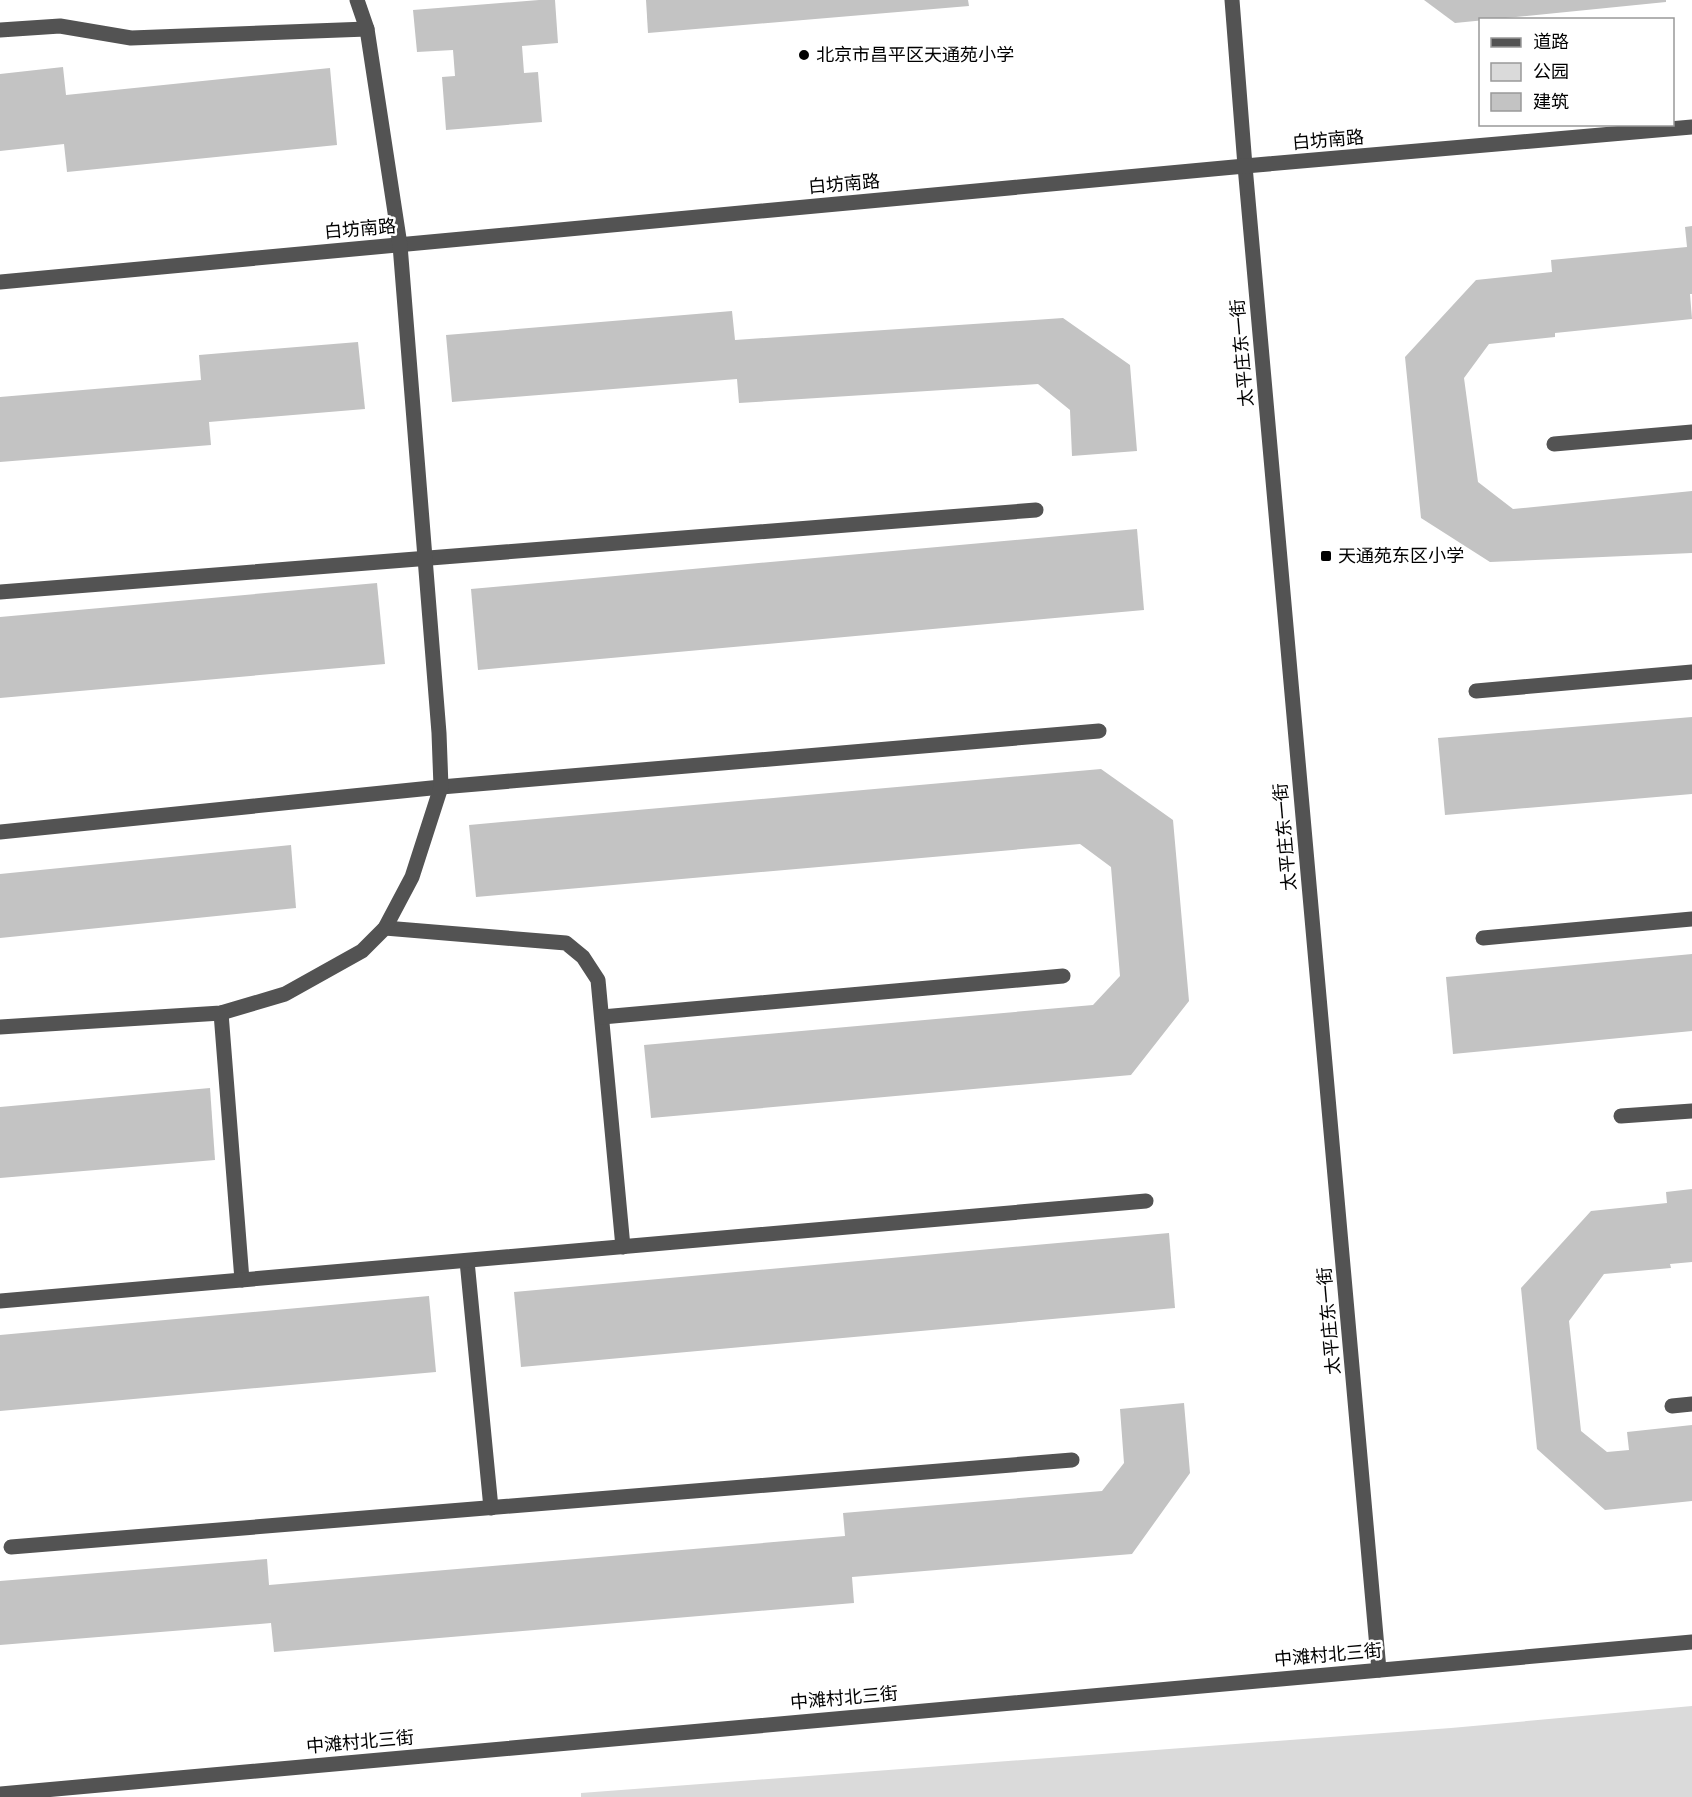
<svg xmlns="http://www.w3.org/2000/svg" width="1692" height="1797" font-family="Overpass,'Noto Sans SC',sans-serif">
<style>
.green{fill:#dadada}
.building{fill:#c3c3c3}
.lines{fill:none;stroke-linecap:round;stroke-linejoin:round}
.minor{stroke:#535353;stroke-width:15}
.poi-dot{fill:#000;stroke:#fff;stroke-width:2}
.labels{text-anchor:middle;stroke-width:5;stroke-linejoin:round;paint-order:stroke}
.poi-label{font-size:18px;fill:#000;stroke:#fff;text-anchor:start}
.street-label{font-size:18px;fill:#000;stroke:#fff}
</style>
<rect width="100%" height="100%" fill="#fff"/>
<path class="green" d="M1692 1706V1797H581V1793L1451 1728Z"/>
<g class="building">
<path d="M539 0H555L558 43 522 46 524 73 538 72 542 122 446 130 442 77 455 76 453 50 417 52 413 10Z"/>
<path d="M646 0H968L969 6 648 33Z"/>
<path d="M1424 0H1666V2L1455 23Z"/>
<path d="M63 67 66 95 330 68 337 145 67 172 64 144 0 151V74Z"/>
<path d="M1692 226V294H1690L1692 319 1555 333V337L1489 344 1464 378 1478 482 1513 509 1692 491V553L1490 562 1421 518 1405 357 1476 280 1552 272 1551 260 1687 247 1685 227Z"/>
<path d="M732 311 735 340 1063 318 1130 365 1137 451 1072 456 1070 410 1038 384 739 403 737 379 452 402 446 335Z"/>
<path d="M358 342 365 409 209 422 211 445 0 462V397L201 380 199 355Z"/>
<path d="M1137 529 1144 610 478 670 471 589Z"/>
<path d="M377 583 385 664 0 698V617Z"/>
<path d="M1692 717V794L1445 815 1438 738Z"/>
<path d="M1101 769 1173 820 1189 1001 1131 1075 651 1118 644 1045 1093 1005 1120 976 1111 867 1080 844 476 897 469 825Z"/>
<path d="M291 845 296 908 0 938V874Z"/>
<path d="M1692 954V1031L1453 1054 1446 977Z"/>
<path d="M210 1088 215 1160 0 1178V1107Z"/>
<path d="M1692 1189V1262L1670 1264 1671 1268 1604 1274 1569 1321 1581 1431 1607 1452 1629 1450 1627 1432 1692 1425V1501L1605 1510 1537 1449 1521 1288 1591 1211 1667 1203 1666 1192Z"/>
<path d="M1169 1233 1175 1308 521 1367 514 1292Z"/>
<path d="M429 1296 436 1372 0 1411V1335Z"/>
<path d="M1184 1403 1190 1473 1132 1554 852 1577 854 1603 274 1652 271 1623 0 1645V1581L267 1559 269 1585 845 1536 843 1513 1102 1491 1124 1463 1120 1409Z"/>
</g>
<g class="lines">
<g class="minor">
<path d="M1232 0 1245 166 1379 1670"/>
<path d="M0 30 60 26 131 38 367 29"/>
<path d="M0 282 1245 166 1692 127"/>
<path d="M1554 444 1692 432"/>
<path d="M0 592 1036 510"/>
<path d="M1476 691 1692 672"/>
<path d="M0 832 441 787 1099 731"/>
<path d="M385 928 566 943 583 957 598 980 623 1247"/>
<path d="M1483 938 1692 919"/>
<path d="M221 1013 242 1280"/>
<path d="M602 1017 1063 976"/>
<path d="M0 1027 221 1013 285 994 362 951 385 928 412 877 441 787 439 733 400 245 367 29 357 0"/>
<path d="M1621 1116 1692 1111"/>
<path d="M467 1261 491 1508"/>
<path d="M0 1301 1146 1201"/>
<path d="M1672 1406 1692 1404"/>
<path d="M11 1547 1072 1460"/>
<path d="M0 1794 1692 1642"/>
</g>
</g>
<g class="poi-dot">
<circle cx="804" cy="55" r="6"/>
<rect x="1320" y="550" width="12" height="12" rx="3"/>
</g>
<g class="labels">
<g class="poi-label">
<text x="816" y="61">北京市昌平区天通苑小学</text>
<text x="1338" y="562">天通苑东区小学</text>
</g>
<g class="street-label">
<text transform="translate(1328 140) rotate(-5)" y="6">白坊南路</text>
<text transform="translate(844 184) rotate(-5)" y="6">白坊南路</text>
<text transform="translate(360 229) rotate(-5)" y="6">白坊南路</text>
<text transform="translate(1242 353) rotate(-95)" y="6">太平庄东一街</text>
<text transform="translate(1285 837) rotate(-95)" y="6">太平庄东一街</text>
<text transform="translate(1329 1321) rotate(-95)" y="6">太平庄东一街</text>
<text transform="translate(1328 1655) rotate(-5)" y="6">中滩村北三街</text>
<text transform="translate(844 1698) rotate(-5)" y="6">中滩村北三街</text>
<text transform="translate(360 1742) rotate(-5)" y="6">中滩村北三街</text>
</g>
</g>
<rect x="1479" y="18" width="195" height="108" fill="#ffffff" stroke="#999999" stroke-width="1.5"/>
<rect x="1491" y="38" width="30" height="9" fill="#535353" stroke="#999999" stroke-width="1.5"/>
<text x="1533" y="48" font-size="18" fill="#000000">道路</text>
<rect x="1491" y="63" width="30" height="18" fill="#dadada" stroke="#999999" stroke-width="1.5"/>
<text x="1533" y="78" font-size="18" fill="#000000">公园</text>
<rect x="1491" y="93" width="30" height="18" fill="#c3c3c3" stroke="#999999" stroke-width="1.5"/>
<text x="1533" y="108" font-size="18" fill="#000000">建筑</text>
</svg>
